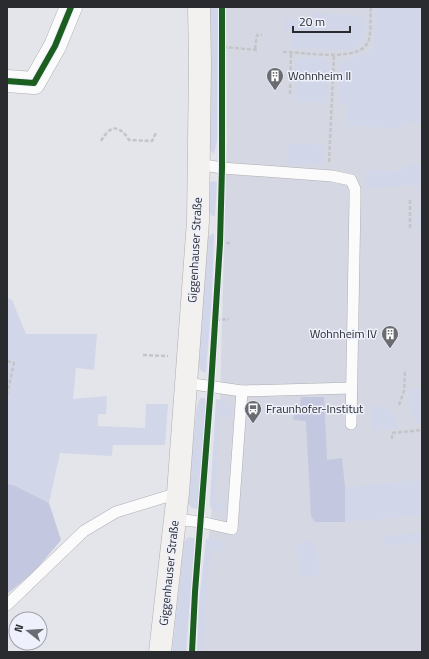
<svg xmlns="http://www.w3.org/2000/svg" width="429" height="659" font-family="'Titillium Web',sans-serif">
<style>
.built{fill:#d5d7e3}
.green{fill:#d2d6e9}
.forest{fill:#c3c7df}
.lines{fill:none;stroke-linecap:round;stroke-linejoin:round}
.service-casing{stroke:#aeaeb2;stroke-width:12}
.minor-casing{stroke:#aeaeb2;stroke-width:23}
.secondary-casing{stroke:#aeaeb2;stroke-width:23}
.path{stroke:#c4c5c7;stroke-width:2.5;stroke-dasharray:4 2;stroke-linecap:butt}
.service{stroke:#fbfbfc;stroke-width:11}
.minor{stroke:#fbfbfc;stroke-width:22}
.secondary{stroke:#f2f1ef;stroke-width:22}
.cycleway-casing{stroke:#eef0fb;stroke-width:8}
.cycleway{stroke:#1b5e20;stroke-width:6}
.labels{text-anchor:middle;stroke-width:3;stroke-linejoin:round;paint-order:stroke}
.poi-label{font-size:12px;fill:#2a2b2f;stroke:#eef0fb;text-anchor:start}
.street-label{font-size:12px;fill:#2a2b2f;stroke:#eef0fb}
</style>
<rect width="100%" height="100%" fill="#e4e5eb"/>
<path class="built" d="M226 7H422V652H201L202 609 212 505 220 397 227 140Z"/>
<g class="green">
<path d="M210 7H218L217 141 214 154 211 151 209 146Z"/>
<path d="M376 7H422V123L405 122 404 128 346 126 347 103H340V62L366 54 374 48Z"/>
<path d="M312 13 358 15 366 20 364 40 360 45 351 50 292 48V31L284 30 285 17H289V21L295 22V18L312 19Z"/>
<path d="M299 58H321L329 63 327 103 295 102V61Z"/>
<path d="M287 144 324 145 323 165 287 164Z"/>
<path d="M403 164 422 165V185L365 188 366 170 403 171Z"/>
<path d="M212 181 217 182 215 216H212L208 209 209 184Z"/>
<path d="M422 210V228H418V211Z"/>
<path d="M214 233 212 294 206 373C198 371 199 366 199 360L207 237Z"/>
<path d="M7 298 12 300 26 334H97L94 370 76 368 73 399 107 396 106 414H98V426L145 428 146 404H168L165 445H113L112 456 60 453 49 503 13 485 7 484Z"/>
<path d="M410 389 422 390V424C406 413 410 407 410 389Z"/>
<path d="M200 398H205L206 410 198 509 192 508 189 505 187 498 197 405Z"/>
<path d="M216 399 223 400 232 409 231 417 220 418 215 502 225 504V508L221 511 213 510 210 506V500Z"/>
<path d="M371 404C389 407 393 412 399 428L372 431Z"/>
<path d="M422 480V515L345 522V487Z"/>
<path d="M422 532V541L383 546 384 539 386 536Z"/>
<path d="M189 537 195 538 186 652H172L184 542 186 539Z"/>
<path d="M206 539 218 540 223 545 222 551 211 550 206 599 204 652H197L199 603Z"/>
<path d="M307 541C320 544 318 564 319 575L300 577 297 546 299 543Z"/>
</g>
<g class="forest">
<path d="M301 397H324L327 460 342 458 345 487V522H315L311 516 306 421 293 420 295 410 300 406Z"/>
<path d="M7 484 13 485 49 503 61 540 34 572 7 594Z"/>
</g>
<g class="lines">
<defs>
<g id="service">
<path d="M198 164 222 168 332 176 351 180 355 189V200L351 424"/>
<path d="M186 383 242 391 351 388"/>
<path d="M175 519 201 522 232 529 242 391"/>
<path d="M7 605 84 531 116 512 178 493"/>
</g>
<path id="minor" d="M7 81 34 83 55 46 71 7"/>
<path id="secondary" d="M160 652 178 493 198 221 200 63 199 7"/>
</defs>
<use href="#service" class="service-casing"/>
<use href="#minor" class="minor-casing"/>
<use href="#secondary" class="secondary-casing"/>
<g class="path">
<path d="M223 47 258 50"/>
<path d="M255 49 257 35H262"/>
<path d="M283 52C303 52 356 62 367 44 372 37 370 16 371 7"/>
<path d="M290 94 291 52"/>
<path d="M101 141C110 125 119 124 129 140L152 141 156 133"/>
<path d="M329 162 334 55"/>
<path d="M410 200V228"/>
<path d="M220 243H231"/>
<path d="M216 320 229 319"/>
<path d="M143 355 168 356"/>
<path d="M7 361 14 363 7 394"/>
<path d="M399 405 404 391 405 370"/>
<path d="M392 439V433L422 430"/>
</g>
<use href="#service" class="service"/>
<use href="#minor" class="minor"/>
<use href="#secondary" class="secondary"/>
<defs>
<g id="cycleway">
<path d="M7 81 34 83 55 46 71 7"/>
<path d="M192 652 195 592 211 386 220 243 222 168V7"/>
</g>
</defs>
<use href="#cycleway" class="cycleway-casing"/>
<use href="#cycleway" class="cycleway"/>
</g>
<defs>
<symbol id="building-pin" viewBox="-11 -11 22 30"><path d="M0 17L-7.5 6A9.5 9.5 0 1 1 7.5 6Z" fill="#6b6c71" stroke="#eef0fb"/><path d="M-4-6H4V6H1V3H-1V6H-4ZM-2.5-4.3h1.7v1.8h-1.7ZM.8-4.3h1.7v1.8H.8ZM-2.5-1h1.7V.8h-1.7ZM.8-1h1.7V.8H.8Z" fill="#fff"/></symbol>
<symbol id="bus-pin" viewBox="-11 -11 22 30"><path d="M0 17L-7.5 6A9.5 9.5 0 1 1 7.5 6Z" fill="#6b6c71" stroke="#eef0fb"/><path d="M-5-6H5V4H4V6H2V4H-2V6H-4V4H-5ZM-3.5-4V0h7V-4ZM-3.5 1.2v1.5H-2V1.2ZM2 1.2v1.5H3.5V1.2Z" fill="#fff"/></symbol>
</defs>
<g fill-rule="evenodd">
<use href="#building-pin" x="265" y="66" width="20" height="27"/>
<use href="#building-pin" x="380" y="324" width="20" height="27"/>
<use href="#bus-pin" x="243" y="399" width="20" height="27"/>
</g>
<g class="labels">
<g class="poi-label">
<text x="288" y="80">Wohnheim II</text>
<text x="377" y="338" text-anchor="end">Wohnheim IV</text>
<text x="266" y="413">Fraunhofer-Institut</text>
</g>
<g class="street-label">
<text transform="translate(195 250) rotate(-87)" y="4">Giggenhauser Straße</text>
<text transform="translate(169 573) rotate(-84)" y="4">Giggenhauser Straße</text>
</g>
</g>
<rect width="429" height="659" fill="none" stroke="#2a2b2f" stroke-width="16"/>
<g transform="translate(28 631) rotate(287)"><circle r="19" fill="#eef0fb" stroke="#a0a1a9"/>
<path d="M0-3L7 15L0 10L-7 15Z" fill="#6b6c71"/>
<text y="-6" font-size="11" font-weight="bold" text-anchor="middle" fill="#2a2b2f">N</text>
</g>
<path d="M293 26v6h57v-6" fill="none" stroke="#2a2b2f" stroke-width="2"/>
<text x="299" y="26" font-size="12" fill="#2a2b2f" stroke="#eef0fb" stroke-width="3" paint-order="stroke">20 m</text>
</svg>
